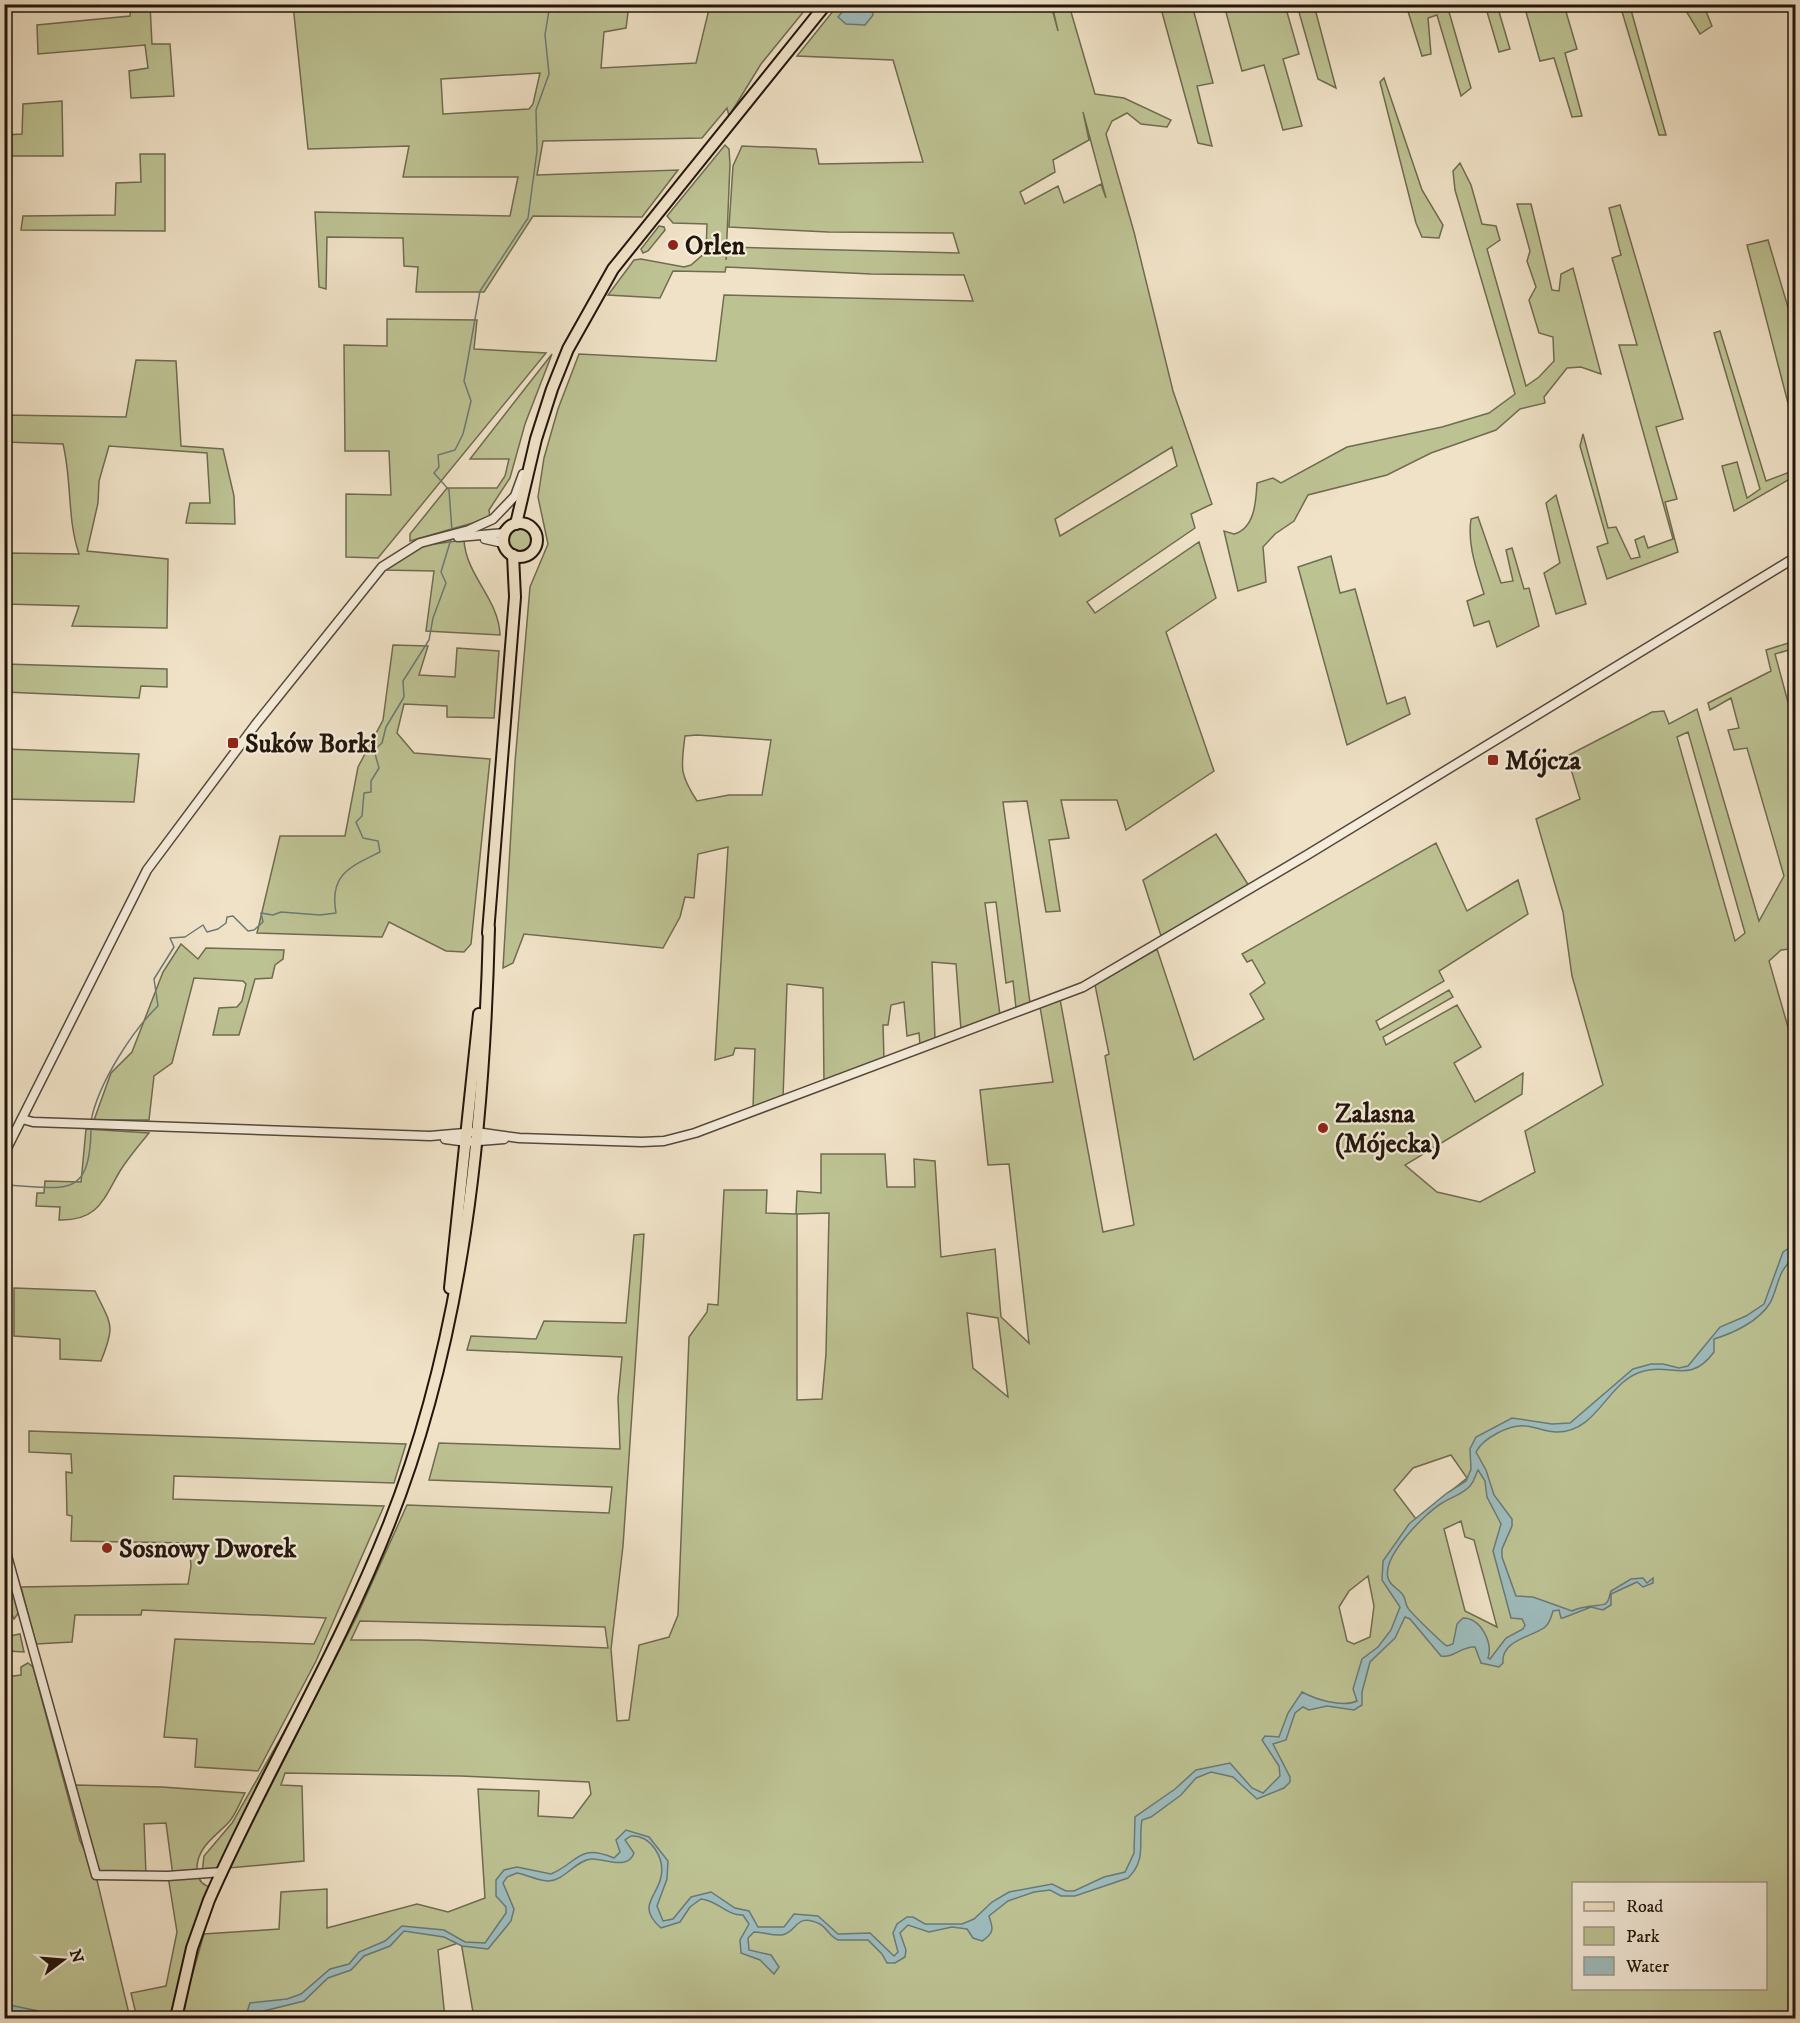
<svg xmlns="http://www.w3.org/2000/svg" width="1800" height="2023" font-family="'IM FELL DW Pica',serif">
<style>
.green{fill:#bdc293;stroke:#6f6c50;stroke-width:1.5;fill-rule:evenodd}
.water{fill:#9dbcbd;stroke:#6b7976;stroke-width:1.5;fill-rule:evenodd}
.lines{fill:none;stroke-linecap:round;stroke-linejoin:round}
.stream{stroke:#6b7976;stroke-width:1.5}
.minor-casing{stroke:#55483b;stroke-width:11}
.major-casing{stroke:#21150c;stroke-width:14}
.minor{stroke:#f5ecdb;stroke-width:8}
.major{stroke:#f0e2c7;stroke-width:10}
.poi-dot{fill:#8f2418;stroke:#f5ecdb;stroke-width:2}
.labels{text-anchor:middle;stroke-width:4.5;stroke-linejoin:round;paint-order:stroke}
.poi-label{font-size:26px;font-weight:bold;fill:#21150c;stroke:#f5ecdb;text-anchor:start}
</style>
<rect width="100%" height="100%" fill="#f0e2c7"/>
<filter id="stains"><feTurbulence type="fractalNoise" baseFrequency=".00333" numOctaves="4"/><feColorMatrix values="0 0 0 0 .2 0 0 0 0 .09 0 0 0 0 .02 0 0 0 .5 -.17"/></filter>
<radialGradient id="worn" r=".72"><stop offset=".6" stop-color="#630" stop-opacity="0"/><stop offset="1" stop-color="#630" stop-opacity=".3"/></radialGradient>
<g class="green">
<path d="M131 5H150L152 44H170L174 96 131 98 129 71 148 68 145 45 38 54 37 25 130 16Z"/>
<path d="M293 5H629L626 28 604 32 601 68 696 63 710 5H809L761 64 729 116 727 108 702 138 543 141 537 175 678 170 642 217 533 216 484 292H416L418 267 404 266 403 238 327 237 326 289 319 287 315 212 510 216 518 177H403L409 146 308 149ZM540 73 533 104 529 109 443 114 441 79Z"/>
<path d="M838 5H1051L1058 31 1052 5H1069L1095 94 1124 98 1171 120 1167 127 1141 124 1127 113 1112 121 1106 134 1134 232 1173 391 1212 504 1191 514 1195 528 1087 602 1095 613 1199 542 1216 598 1166 632 1214 771 1126 830 1117 800H1061L1069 838 1049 840 1060 911 1046 912 1027 801 1003 802 1030 1003 1016 1008 1013 981 1006 983 996 902 985 903 1000 1015 961 1030 956 964 932 962 935 1039 920 1045 919 1033 907 1036 904 1002 891 1005 888 1025H883L884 1060 824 1084 823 988 787 984 783 1098 753 1108 755 1049 735 1048 733 1055 715 1060 728 847 698 854 694 898 685 897 680 917 663 948 524 934 513 963 503 968 515 762 530 587 548 544 538 497 544 458 558 409 579 354 716 361 724 295 973 301 964 275 871 274 726 267 725 272 673 271 660 298 608 295 634 260 641 259 684 267 691 265 706 252 707 224 673 223 667 216 725 145 729 149 730 164 726 260 728 247 959 253 953 233 828 232 729 227 733 166 742 146 816 149 819 164 923 162 893 60 797 56ZM1083 112 1106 198 1101 184 1064 203 1058 186 1025 204 1020 192 1055 172 1053 160 1089 140ZM1172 447 1177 466 1060 536 1055 519ZM697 735 771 740 762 795H729L697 801C679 773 681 768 685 736Z"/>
<path d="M1160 5H1192L1213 83 1197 86 1212 146 1198 143Z"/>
<path d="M1224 5H1285L1299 54 1283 59 1302 126 1283 130 1264 65 1242 71Z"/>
<path d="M1297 5H1314L1336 88 1318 79Z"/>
<path d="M1406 5H1447L1471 88 1461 96 1437 15 1428 18 1431 54 1422 56Z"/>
<path d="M1485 5H1497L1510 49 1499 52Z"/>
<path d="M1524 5H1564L1577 49 1565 53 1582 116 1572 117 1554 58 1540 61Z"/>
<path d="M1620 5H1637L1631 10 1666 135H1659Z"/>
<path d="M1688 5H1701L1705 9 1712 26 1700 34 1686 11Z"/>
<path d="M1384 78 1422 190 1443 225 1439 238 1422 237 1416 223 1380 82Z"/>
<path d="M62 101 63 156H5V135L22 134 23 104Z"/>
<path d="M140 154H165V231L21 230 23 216 115 215 116 183 141 182Z"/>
<path d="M1460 163 1471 185 1482 224 1496 226 1500 240 1487 249 1526 386 1539 377 1554 361 1553 337 1539 333 1529 300 1536 287 1527 261 1530 251 1517 204H1531L1552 290 1559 291 1561 274 1573 268 1601 374 1581 367 1567 368 1544 397 1545 403 1520 409 1496 430 1431 453 1387 475 1308 495 1294 521 1275 534 1263 547 1266 582 1238 591 1224 531 1234 534C1255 528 1256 501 1257 483L1273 478 1281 483 1347 447 1442 427 1489 413 1515 394 1455 190 1453 171Z"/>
<path d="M1620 205 1683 419 1656 427 1677 499 1665 502 1678 552 1607 579 1597 547 1608 543 1580 446 1583 434 1608 528 1616 527 1631 559 1640 557 1635 540 1644 536 1648 548 1673 539 1619 345H1637L1612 258 1621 255 1609 208Z"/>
<path d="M659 226 664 227 665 230 648 251 643 253 641 249Z"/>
<path d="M1768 240 1795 331V430L1747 245Z"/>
<path d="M387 319 477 320 474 349 546 353 378 558 346 557V494L391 495 389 451H345L344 345 387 346Z"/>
<path d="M1720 331 1766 481 1795 470V476L1734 511 1722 466 1737 462 1747 498 1760 489 1714 333Z"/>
<path d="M552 354 525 424 510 478 489 510 490 518 410 541V534L447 488H497L505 476 509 459H470Z"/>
<path d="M136 360 176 361 181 446 223 449 234 496 235 524 186 523 190 503H210L207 453 109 446 99 481 98 503 87 551 168 559 167 628 72 626 79 606 5 604V553L79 554C67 519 72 481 63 444L5 442V415L126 417Z"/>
<path d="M1556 495 1586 604 1556 614 1544 573 1560 563 1546 503Z"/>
<path d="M1478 517 1501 583 1513 581 1506 550 1512 548 1524 589 1529 588 1539 626 1497 647 1489 621 1474 626 1467 601 1484 594C1477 570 1467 545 1471 519Z"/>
<circle cx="520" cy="540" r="13"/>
<path d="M464 540C466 576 499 599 500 635L426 631 434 571 384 570 420 546Z"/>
<path d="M1331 556 1340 593 1355 589 1387 704 1405 697 1410 714 1347 745 1298 567Z"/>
<path d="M1795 641V670L1789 650 1775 654 1795 728V969L1790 949 1781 950 1769 961 1796 1055 1795 2018H474L461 1942 438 1950 445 2018H183L187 1993 204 1934 279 1929 281 1892 327 1889V1928L417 1904 448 1912 485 1898 478 1789 539 1791 538 1816 573 1818 591 1794 589 1782 461 1776 285 1773 281 1785 302 1786 304 1861 229 1868 357 1616 407 1505 609 1513 612 1487 429 1480 439 1443 620 1449 618 1398 622 1357 467 1350 471 1336 536 1339 544 1321 626 1323 634 1235 644 1234 623 1546 611 1649 617 1721 629 1720 639 1645 669 1637 678 1615 689 1337 707 1312 708 1304 718 1305 724 1190H767L766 1213 796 1214 797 1191 821 1193V1154H885L887 1187H915L914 1159 935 1161 941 1257 995 1249 1001 1317 1029 1343 1009 1164 988 1165 980 1090 1053 1082 1040 1007 1060 999 1103 1232 1134 1225 1105 1056 1109 1054 1095 985 1157 949 1194 1060 1264 1019 1250 994 1265 983 1252 960 1247 962 1242 954 1436 843 1467 911 1518 880 1528 914 1439 971 1444 981 1376 1021 1380 1030 1449 990 1453 997 1383 1037 1386 1045 1457 1005 1481 1047 1454 1063 1475 1102 1523 1073 1522 1094 1405 1165 1437 1192 1480 1202 1535 1172 1525 1131 1603 1085 1572 976 1563 912 1536 819 1580 799 1567 756 1652 712 1664 711 1669 724 1697 709 1759 921 1784 876 1747 748 1734 750 1728 730 1739 728 1731 698 1710 710 1708 703 1771 671 1766 650ZM1688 732 1745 933 1735 941 1677 737ZM829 1213 826 1354 822 1399 797 1400V1214ZM967 1313 998 1318 1008 1397 973 1368ZM1451 1455 1467 1478 1416 1519 1394 1490 1413 1468ZM1461 1521 1465 1537 1474 1540 1497 1627 1465 1611 1444 1529ZM1368 1576 1374 1606 1370 1637 1354 1644 1347 1641 1339 1607 1349 1591ZM360 1621 605 1627 608 1648 420 1640H351ZM1574 1884H1766V1988H1574Z"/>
<path d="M393 645 428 646 419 675 455 677 457 648 499 651 494 718 447 717V706L404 704 397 733 414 753 490 759 471 944 464 952 446 951 389 922 382 937 257 933 280 836H345L358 767 383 720Z"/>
<path d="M5 664 167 669V687L141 686 139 698 5 692Z"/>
<path d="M5 749 139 754 134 802 5 799Z"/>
<path d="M1216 834 1249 886 1161 936 1143 880Z"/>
<path d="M181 944 198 959 206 948 284 950 283 959 275 965 272 978 255 979 239 1035H213L219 1008 237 1007 242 1001 246 984 243 981 194 978 172 1063 154 1076 149 1120H94L111 1073 132 1052 163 972Z"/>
<path d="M86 1129 149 1133C139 1145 128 1158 120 1171 103 1200 98 1221 59 1220L60 1207 36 1206 37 1193H44L45 1181 81 1182Z"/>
<path d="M14 1288 95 1291C111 1325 116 1324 101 1361L60 1359V1339L14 1336Z"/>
<path d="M29 1431 406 1444 394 1483 174 1476 173 1499 384 1506 316 1661 258 1771 195 1767 197 1739 164 1737 175 1639 314 1644 326 1618 142 1610 141 1615H75L72 1642 36 1644 21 1587 188 1584 191 1566 189 1543 71 1541 72 1516 67 1515 66 1472 72 1473 71 1454 29 1452Z"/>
<path d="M4 1563 19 1612 14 1619 12 1615 5 1616Z"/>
<path d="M20 1634 24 1652 8 1651 11 1644 5 1637Z"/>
<path d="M28 1663 33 1667 80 1841 95 1872 75 1785 162 1787 245 1793C240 1802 236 1814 229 1822 221 1831 209 1839 203 1849 194 1863 194 1884 211 1887L173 2018H137L131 1993 166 1986 177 1932 168 1876H173L166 1823 144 1824 146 1875 96 1876 130 2018H5V1669L6 1677 21 1675V1667Z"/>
<path d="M308 1690 220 1871 202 1873 204 1856 232 1823Z"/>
</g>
<g class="water">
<path d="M848 5H871L873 15 865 25 846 24 838 17Z"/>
<path d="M1795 1244C1796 1257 1788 1261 1782 1272 1777 1282 1775 1294 1770 1303 1759 1321 1734 1333 1714 1339V1352C1690 1385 1671 1363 1644 1371 1607 1380 1599 1432 1557 1432 1546 1432 1536 1427 1526 1426 1510 1424 1483 1438 1476 1452L1486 1470 1494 1495 1512 1519V1526L1502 1549V1557L1516 1596 1533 1597 1572 1611C1583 1605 1602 1606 1605 1604 1610 1601 1609 1595 1611 1591L1631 1579 1643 1578 1647 1583 1653 1578V1583L1643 1587 1637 1582 1611 1594V1605L1603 1610 1591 1607 1563 1618H1561L1559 1610 1553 1611C1551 1617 1550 1624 1544 1628 1530 1637 1501 1641 1503 1663L1499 1667 1481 1663 1475 1647C1461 1646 1455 1658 1441 1656L1410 1619 1405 1617 1395 1638 1370 1662 1362 1692V1705L1354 1710 1327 1706 1309 1710 1303 1707 1295 1713 1286 1740 1273 1744 1290 1777V1782L1284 1788 1257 1799 1233 1777 1211 1772 1196 1778 1181 1795 1151 1817 1142 1820C1138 1842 1147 1860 1128 1878L1075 1896H1061L1050 1890 1034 1892 1008 1901 989 1916C993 1928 995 1933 982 1941L973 1938 967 1929 952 1927 929 1932 908 1925 900 1933 906 1950 905 1957 895 1963H887L882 1954 868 1940H838C829 1936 827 1928 820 1924 795 1912 798 1932 782 1935 771 1936 764 1932 754 1932L748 1938 749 1950 771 1955 779 1967 774 1974 760 1960 741 1953 740 1940 749 1924 743 1915C727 1916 717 1900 701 1899L690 1907 680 1922 661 1928C636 1906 657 1897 661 1877 665 1858 651 1835 631 1836L625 1840 634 1853C628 1871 604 1858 591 1859 575 1861 565 1880 549 1881 538 1881 528 1875 517 1873L507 1877 503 1883 514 1909 511 1921 488 1949 462 1946 444 1937 404 1931 390 1946 364 1956 351 1970 328 1978 304 2001 260 2012 257 2018H245L250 2003 287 1999 301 1994 330 1969 349 1964 359 1952 385 1941 402 1926 444 1930 465 1942 485 1943 506 1913V1907L496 1896V1880L504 1870 517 1867 551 1874C579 1862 578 1843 614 1858L620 1852 616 1840 626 1830 649 1837 668 1861 667 1879 657 1906 663 1921 673 1919 691 1897 711 1892 735 1908 749 1911 758 1927H784L794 1914 818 1916 838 1934 870 1933 894 1956 898 1952 893 1933 897 1924 907 1917H913L925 1924H962L974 1919 992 1902 1009 1892 1052 1884 1066 1891H1074L1104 1877 1125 1872 1134 1853 1135 1817 1175 1789 1196 1770 1230 1763 1252 1788 1263 1793 1280 1776 1279 1766 1262 1740 1265 1736 1279 1737 1288 1713 1302 1692C1315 1699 1342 1708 1357 1701L1353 1689 1362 1659 1378 1647 1391 1630 1400 1607 1382 1580 1383 1561 1409 1524 1447 1493 1466 1481 1471 1469 1470 1449 1476 1437 1512 1418 1552 1424 1570 1423 1633 1369 1651 1364H1663L1679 1368 1688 1366 1720 1327 1746 1316 1764 1304 1783 1252ZM1478 1470 1485 1481 1487 1497 1501 1524 1493 1551 1511 1618 1522 1619 1525 1625 1523 1629 1506 1638 1490 1659 1488 1658C1493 1643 1481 1618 1463 1618L1457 1624 1453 1644 1447 1646C1443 1644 1410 1612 1408 1608 1405 1604 1406 1599 1403 1595 1399 1589 1390 1586 1388 1578 1382 1555 1427 1512 1442 1503 1452 1497 1463 1494 1470 1486 1475 1480 1475 1476 1478 1470Z"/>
<path d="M5 2004 38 2011 47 2018H28L5 2012Z"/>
</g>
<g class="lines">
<g class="stream">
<path d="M452 531 449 490 434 473 439 467 438 455 455 450 463 434 471 401 464 381 480 291 528 218 537 151 536 110 549 74 545 35 550 4"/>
<path d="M91 1121C98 1084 132 1031 158 1006L154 979 174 947 170 938 185 937 203 925 207 932 218 929 226 923 227 917 233 916 248 931 254 930 263 922 261 913 273 915 281 912 320 915 336 913C329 874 350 867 380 852L378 841 363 838 356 822 362 816 364 793 371 792V781L379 768 374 750 382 743 386 727 404 697 403 681 429 640 433 618 446 583 441 572 451 539"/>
<path d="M4 1185C63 1187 90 1202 91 1129"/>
</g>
<defs>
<g id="minor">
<path d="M458 537 505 533"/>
<path d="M485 539 503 543"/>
<path d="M22 1119 33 1122 430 1136 476 1132 519 1138 642 1142 664 1141 695 1133 1083 987 1307 855 1796 557"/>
<path d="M445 1139 467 1142 504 1139"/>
<path d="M4 1154 147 870 256 724 382 567 420 543 469 530 493 519 515 496 523 474"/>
<path d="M4 1545 96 1875 168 1876 222 1872"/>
</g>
<g id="major">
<circle cx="520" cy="540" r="17"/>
<path d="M516 524 536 439 552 389 568 349 613 269 826 4"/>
<path d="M488 933 515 597 513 555"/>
<path d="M450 1288 479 1014"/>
<path d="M176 2018 192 1948 209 1900C265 1773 338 1653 389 1524 464 1335 484 1129 489 928"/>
</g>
</defs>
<use href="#minor" class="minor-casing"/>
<use href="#major" class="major-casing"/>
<use href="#minor" class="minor"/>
<use href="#major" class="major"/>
</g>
<g class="poi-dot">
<circle cx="673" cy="245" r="6"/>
<rect x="227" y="737" width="12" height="12" rx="3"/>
<rect x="1487" y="754" width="12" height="12" rx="3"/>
<circle cx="1323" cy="1128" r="6"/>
<circle cx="107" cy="1548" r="6"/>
</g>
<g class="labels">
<g class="poi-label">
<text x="685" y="254">Orlen</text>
<text x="245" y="752">Suków Borki</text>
<text x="1505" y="769">Mójcza</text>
<text x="1335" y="1122">Zalasna<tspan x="1335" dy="30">(Mójecka)</tspan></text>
<text x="119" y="1557">Sosnowy Dworek</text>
</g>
</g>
<rect width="1800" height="2023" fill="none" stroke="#f0e2c7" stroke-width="24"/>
<rect x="6" y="6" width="1788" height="2011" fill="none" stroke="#21150c" stroke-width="3"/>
<rect x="12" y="12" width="1776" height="1999" fill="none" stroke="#21150c" stroke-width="1.5"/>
<rect x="1572" y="1882" width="195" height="108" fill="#f5ecdb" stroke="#a09688" stroke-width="1.5"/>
<rect x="1584" y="1902" width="30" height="9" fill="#f0e2c7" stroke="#a09688" stroke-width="1.5"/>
<text x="1626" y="1912" font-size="18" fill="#21150c">Road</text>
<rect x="1584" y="1927" width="30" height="18" fill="#bdc293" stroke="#a09688" stroke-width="1.5"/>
<text x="1626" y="1942" font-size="18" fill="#21150c">Park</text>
<rect x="1584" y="1957" width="30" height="18" fill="#9dbcbd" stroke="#a09688" stroke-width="1.5"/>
<text x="1626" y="1972" font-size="18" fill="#21150c">Water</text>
<g transform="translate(63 1960) rotate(74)" stroke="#f5ecdb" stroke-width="4.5" paint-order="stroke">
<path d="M0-4.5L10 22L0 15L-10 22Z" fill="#21150c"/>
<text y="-9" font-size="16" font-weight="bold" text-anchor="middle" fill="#21150c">N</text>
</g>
<rect width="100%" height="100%" filter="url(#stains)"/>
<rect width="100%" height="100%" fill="url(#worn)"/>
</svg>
